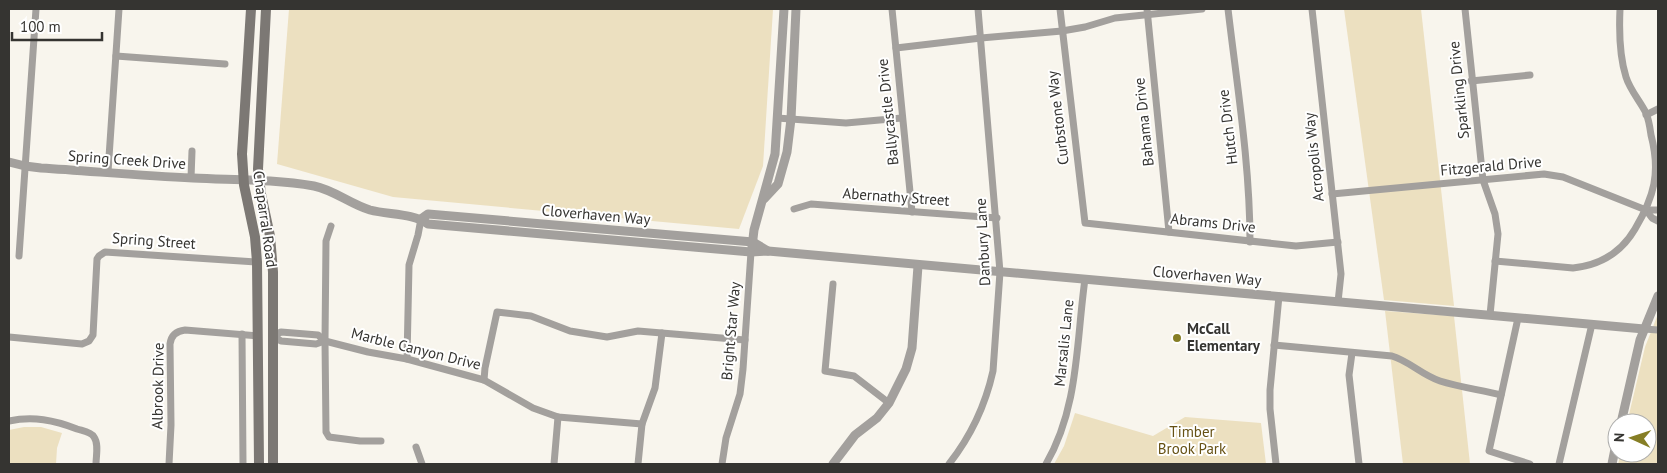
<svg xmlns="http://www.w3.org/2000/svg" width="1667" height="473" font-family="'PT Sans',sans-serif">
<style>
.green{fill:#ece0c0}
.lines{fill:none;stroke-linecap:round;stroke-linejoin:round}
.minor{stroke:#a3a09d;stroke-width:7}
.tertiary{stroke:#a3a09d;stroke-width:9}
.secondary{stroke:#7c7874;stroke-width:10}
.poi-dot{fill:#867e25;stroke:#fff;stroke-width:2}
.labels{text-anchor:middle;stroke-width:4;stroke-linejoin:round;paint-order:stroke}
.street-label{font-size:15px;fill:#353431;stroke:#fff}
.poi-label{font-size:15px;font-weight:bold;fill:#353431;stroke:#fff;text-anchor:start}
.park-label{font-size:15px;fill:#665114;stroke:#fff}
</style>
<rect width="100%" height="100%" fill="#f8f5ed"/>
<g class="green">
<path d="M289 9H773L763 166 739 229 393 197 277 164Z"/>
<path d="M1344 9H1421L1454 306 1384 300Z"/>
<path d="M1385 311 1454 316 1470 464H1403Z"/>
<path d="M1658 314V464H1618L1621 453H1647V423H1627L1645 347Z"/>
<path d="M1075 413 1153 436 1185 417 1261 423 1266 464H1054L1064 446Z"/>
<path d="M24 427H41L62 433 57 448 56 464H9V430Z"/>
</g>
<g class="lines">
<g class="minor">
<path d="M892 9 912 212"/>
<path d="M1060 9 1085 223 1296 246 1338 242"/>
<path d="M1147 9 1169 232"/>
<path d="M1228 9C1237 86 1250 164 1250 242"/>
<path d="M1312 9 1341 274 1338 302"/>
<path d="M1465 9 1483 180 1495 214 1498 234 1490 315"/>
<path d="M896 48 981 38 1062 31 1085 27 1115 18 1202 9"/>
<path d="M116 56 225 64"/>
<path d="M1471 81 1530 75"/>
<path d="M1646 115 1658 109"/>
<path d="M777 118 846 123 902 118"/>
<path d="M108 172 119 9"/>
<path d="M191 178 192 151"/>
<path d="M1332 194 1544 174 1563 177 1646 210H1658"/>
<path d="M794 209 811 204 997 218"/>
<path d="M1646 210 1652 218 1658 221"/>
<path d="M331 226 326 241 325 341 326 432 329 437 360 441H381"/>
<path d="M19 256 36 9"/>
<path d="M1495 261 1573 268C1601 265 1621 253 1635 229 1654 197 1661 173 1651 135 1650 128 1649 120 1646 113 1640 101 1630 90 1626 77 1619 55 1619 31 1620 9"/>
<path d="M833 284 825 371 854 376 889 403"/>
<path d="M1518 318 1489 451 1530 464"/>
<path d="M1644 329 1658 330"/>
<path d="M242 334 243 464"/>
<path d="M9 337 82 344 89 341 93 335 97 259 99 256 105 252 257 262"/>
<path d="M325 341 318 335 281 332 273 336 281 341 316 344 325 341 368 352 407 359 484 380 533 408 558 417 642 424"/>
<path d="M1274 345 1392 356C1409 361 1422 375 1440 381 1459 387 1481 390 1501 395"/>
<path d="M1352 353 1349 375 1359 464"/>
<path d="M407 359 409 265 418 235 421 219"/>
<path d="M484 380 485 368 497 312 531 316 570 331 607 337 638 331 745 340"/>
<path d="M9 421C33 416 54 420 77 429 83 431 91 432 94 437 99 444 96 456 96 464"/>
<path d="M416 447 422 464"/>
<path d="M169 464 171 425 170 344C171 336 176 331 185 330L258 336"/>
<path d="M554 464 558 417"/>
<path d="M638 464 642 424 655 388 662 333"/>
<path d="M722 464 726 438 740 394 743 369 751 252"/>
<path d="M949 464C971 436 985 407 993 371L1000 272 978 9"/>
<path d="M1046 464C1079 407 1076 343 1085 279"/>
<path d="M1276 464 1270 409V390L1279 296"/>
<path d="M1559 464 1592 324"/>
</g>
<g class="tertiary">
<path d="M9 162 25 166 41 168C91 171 142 176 193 178 233 180 274 179 314 186 334 190 350 204 370 210 389 215 412 213 428 224L751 252 768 251 1644 329"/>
<path d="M764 199 778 184 787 152 791 119 796 9"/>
<path d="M421 219 428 214 753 242 768 251"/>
<path d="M752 247 754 230 775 154 784 9"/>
<path d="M1621 423 1640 340 1658 296"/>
<path d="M833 464 855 435 877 418 889 403 906 369 912 348 918 266"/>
<path d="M1612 464 1617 439"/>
</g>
<g class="secondary">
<path d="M251 9 242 154 244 185 255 237 257 262 259 464"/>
<path d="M266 9 258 169 261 194 270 236 273 272V464"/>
</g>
</g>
<circle class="poi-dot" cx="1177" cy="338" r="5"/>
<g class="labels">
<g class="street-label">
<text transform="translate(1459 90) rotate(-96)" y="5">Sparkling Drive</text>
<text transform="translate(888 112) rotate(-96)" y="5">Ballycastle Drive</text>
<text transform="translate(1058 118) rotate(-97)" y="5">Curbstone Way</text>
<text transform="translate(1144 122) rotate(-96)" y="5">Bahama Drive</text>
<text transform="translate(1228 127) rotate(-97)" y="5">Hutch Drive</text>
<text transform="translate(1314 157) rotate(-96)" y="5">Acropolis Way</text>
<text transform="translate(127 160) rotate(4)" y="5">Spring Creek Drive</text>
<text transform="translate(1491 166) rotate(-5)" y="5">Fitzgerald Drive</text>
<text transform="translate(896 197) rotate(4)" y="5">Abernathy Street</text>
<text transform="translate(596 215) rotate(5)" y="5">Cloverhaven Way</text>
<text transform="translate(265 219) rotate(82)" y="5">Chaparral Road</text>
<text transform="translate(1213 223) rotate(6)" y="5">Abrams Drive</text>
<text transform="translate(154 241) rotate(4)" y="5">Spring Street</text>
<text transform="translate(983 242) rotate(-93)" y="5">Danbury Lane</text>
<text transform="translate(1207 276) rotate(5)" y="5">Cloverhaven Way</text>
<text transform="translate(731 331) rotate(-85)" y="5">Bright Star Way</text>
<text transform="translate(1064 343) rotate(-84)" y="5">Marsalis Lane</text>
<text transform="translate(416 349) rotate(14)" y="5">Marble Canyon Drive</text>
<text transform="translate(158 386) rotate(-89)" y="5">Albrook Drive</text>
</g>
<g class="poi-label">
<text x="1187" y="334">McCall<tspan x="1187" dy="17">Elementary</tspan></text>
</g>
<g class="park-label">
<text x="1192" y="437">Timber<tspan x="1192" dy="17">Brook Park</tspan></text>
</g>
</g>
<rect width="1667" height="473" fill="none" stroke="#353431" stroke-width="20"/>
<g transform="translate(1632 438) rotate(273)"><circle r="24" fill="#ffffff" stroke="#aeaead"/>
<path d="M0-4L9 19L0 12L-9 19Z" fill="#867e25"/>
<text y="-8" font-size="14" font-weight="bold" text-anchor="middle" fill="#353431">N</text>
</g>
<path d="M12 32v8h90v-8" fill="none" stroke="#353431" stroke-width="2.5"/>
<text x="20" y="32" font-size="15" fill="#353431" stroke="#ffffff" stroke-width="4" paint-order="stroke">100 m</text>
</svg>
